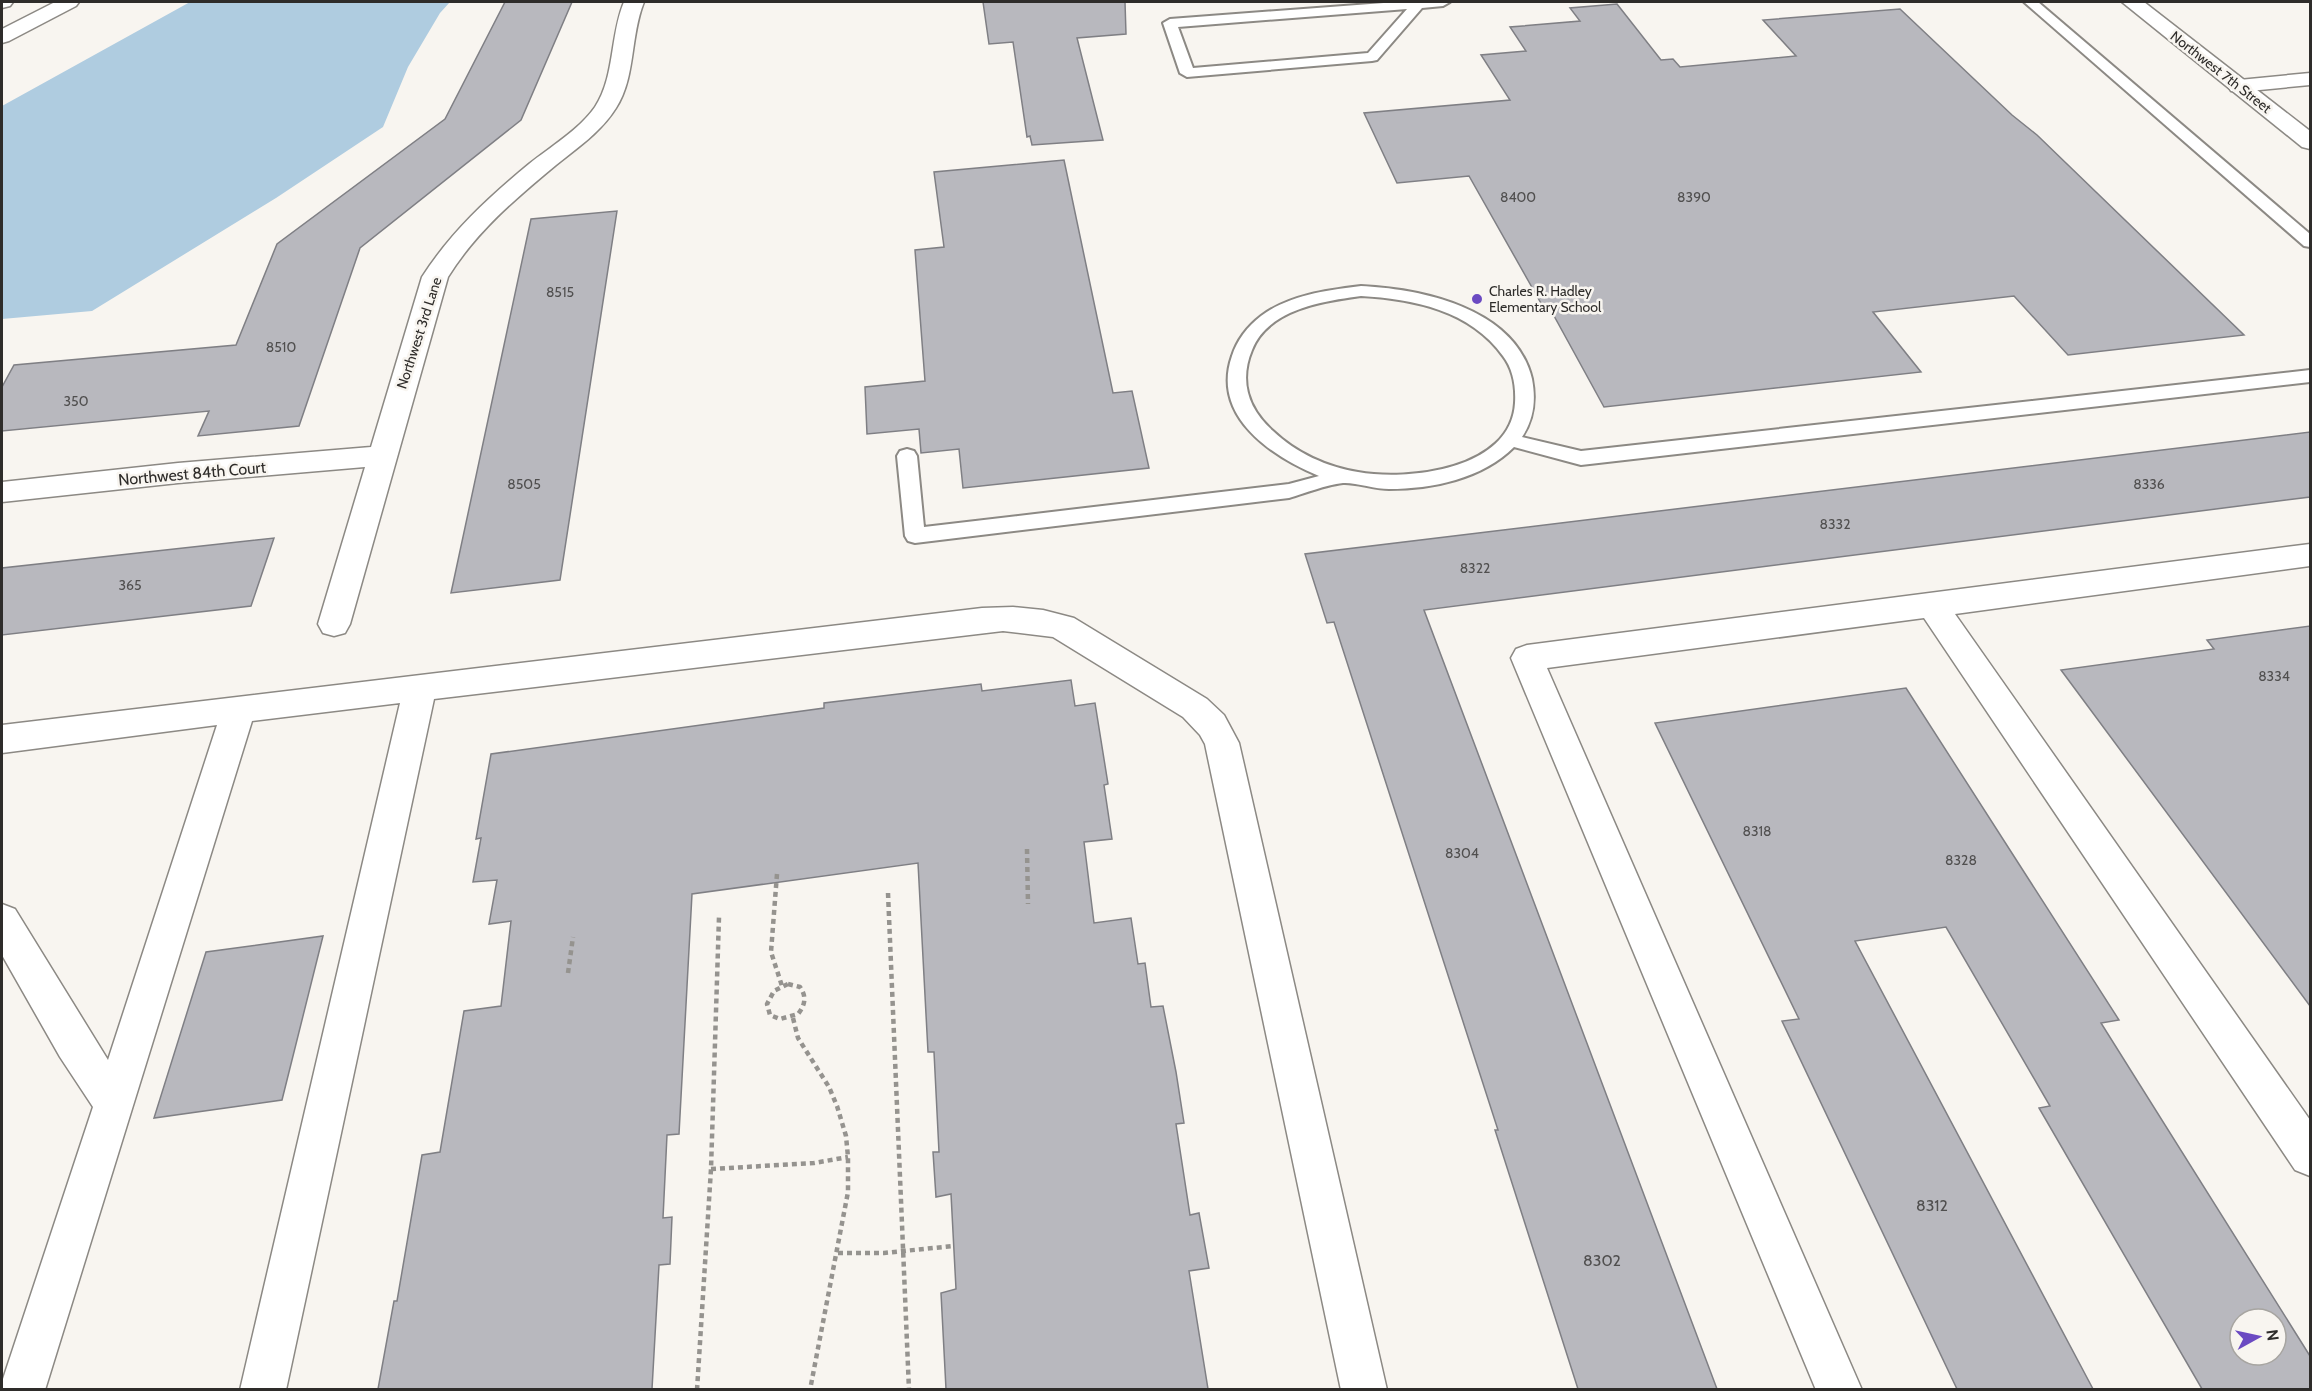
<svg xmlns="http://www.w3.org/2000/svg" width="2312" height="1391" font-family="Cabin,sans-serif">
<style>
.water{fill:#afcce0}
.building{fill:#b8b8be;stroke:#7f7f84;stroke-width:1.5;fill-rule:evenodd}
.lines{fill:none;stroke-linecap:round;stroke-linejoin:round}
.service-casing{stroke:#8c8984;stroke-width:4}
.minor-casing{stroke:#8c8984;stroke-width:3}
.tertiary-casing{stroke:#8c8984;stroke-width:3}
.path{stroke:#95938f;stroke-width:4.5;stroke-dasharray:5 4;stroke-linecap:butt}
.service{fill:#fff;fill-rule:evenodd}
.minor{fill:#fff;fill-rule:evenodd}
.tertiary{fill:#fff;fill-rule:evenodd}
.poi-dot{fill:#6b4ac2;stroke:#f8f5f0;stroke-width:2}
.labels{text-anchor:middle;stroke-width:5;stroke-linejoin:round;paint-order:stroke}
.far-street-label{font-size:14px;fill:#2e2c2a;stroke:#f8f5f0}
.number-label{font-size:14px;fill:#504f4f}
.far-poi-label{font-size:14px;fill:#2e2c2a;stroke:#f8f5f0;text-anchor:start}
.street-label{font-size:16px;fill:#2e2c2a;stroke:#f8f5f0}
.near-number-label{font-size:16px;fill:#504f4f}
</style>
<rect width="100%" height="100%" fill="#f8f5f0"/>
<path class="water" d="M190 2H450L440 13 408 67 383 127 276 198 92 311 2 319V106Z"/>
<g class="building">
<path d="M505 2H572L521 120 360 248 299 426 198 436 209 411 2 431V387L14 365 236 345 277 244 445 119Z"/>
<path d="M983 2H1125L1126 34 1077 38 1103 140 1032 145 1030 136 1027 137 1013 42 989 44Z"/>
<path d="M1617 4 1661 60 1673 59 1680 67 1796 56 1763 20 1900 9 2012 115 2037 135 2244 335 2068 355 2014 296 1873 312 1921 372 1604 407 1548 305H1542L1469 176 1397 183 1364 113 1510 100 1481 55 1526 51 1510 27 1580 21 1570 8Z"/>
<path d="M1064 160 1113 393 1132 391 1149 468 963 488 959 449 921 453 919 429 867 434 865 387 925 381 915 250 944 247 934 172Z"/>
<path d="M617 211 560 580 451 593 531 219Z"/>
<path d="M2310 432V497L1424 610 1717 1389H1578L1495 1130H1498L1334 622 1327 623 1305 554Z"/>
<path d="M274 538 251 606 2 635V568Z"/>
<path d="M2310 626V1006L2061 670 2214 649 2207 640Z"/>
<path d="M1071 680 1075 706 1095 703 1108 784 1104 785 1112 839 1084 842 1094 923 1131 918 1138 964 1145 963 1151 1007 1163 1006 1176 1072 1184 1123 1176 1124 1190 1215 1199 1213 1209 1268 1189 1271 1208 1389H946L941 1293 956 1289 951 1194 936 1197 933 1152H939L934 1052H928L918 863 692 894 679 1134 667 1135 663 1218 672 1217 670 1264 659 1265 652 1389H378L394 1301H397L422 1155 440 1152 464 1011 501 1006 511 921 489 924 497 880 473 882 481 838 476 839 491 754 824 708V703L981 684 982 691Z"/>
<path d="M1906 688 2119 1020 2101 1023 2310 1356V1389H2202L2039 1108 2050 1106 1946 927 1855 941 2093 1389H1957L1782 1021 1799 1019 1655 723ZM2240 1319H2276V1355H2240Z"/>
<path d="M323 936 282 1100 154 1118 206 952Z"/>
</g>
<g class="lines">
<defs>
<g id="service">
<path d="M1397 2H1450L1443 6 1422 8 1377 60 1372 61 1187 77 1180 73 1163 23 1170 19ZM1407 9 1368 53 1193 68 1178 27Z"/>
<path d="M2024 2H2038L2310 234V247L2304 246Z"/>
<path d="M1361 286C1422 289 1515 308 1532 379 1536 400 1534 419 1522 437L1581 451 2310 370V382L1581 465 1514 447C1482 479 1432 489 1389 489 1375 489 1354 482 1343 483 1325 485 1306 493 1289 498L915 543 908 541 905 536 897 456 900 451 907 449 914 451 917 456 924 527 1289 484 1319 476C1271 456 1211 416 1232 356 1237 340 1248 326 1261 316 1289 295 1328 290 1361 286ZM1361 296C1413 299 1470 310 1503 356 1513 369 1516 386 1515 403 1511 470 1408 481 1358 472 1327 467 1296 453 1273 431 1248 409 1239 381 1252 350 1268 309 1324 301 1361 296Z"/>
</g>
<g id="minor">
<path d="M624 2H644C630 36 636 77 616 108 601 132 577 148 556 165 515 199 476 232 448 277L350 624 345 633 334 636 323 633 318 624 365 467 178 483 2 502V482L178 463 371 447 422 277C451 232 488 198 529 164 550 147 579 130 595 107 615 77 610 35 624 2Z"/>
<path d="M2310 73V85L2239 92 2231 91 2228 86 2231 81 2239 80Z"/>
<path d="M2310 544V566L1955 614 2310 1120V1176L2295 1170 1924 618 1547 668 1862 1390H1816L1511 658 1516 649 1527 645Z"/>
<path d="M1013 607 1043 610 1074 618 1207 699 1224 715 1239 743 1387 1390H1341L1205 744 1200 735 1183 717 1053 637 1003 631 434 699 286 1390H240L400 703 252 721 45 1390H2V1382L93 1107 60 1057 2 955V904L15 909 108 1060 217 725 2 753V725L982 608Z"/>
</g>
<g id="tertiary">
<path d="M2 2H13L10 6 2 8Z"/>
<path d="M55 2H79L76 6 9 41 2 43V29Z"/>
<path d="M2122 2H2144L2310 131V149L2302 147Z"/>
</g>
</defs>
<use href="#service" class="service-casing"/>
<use href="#minor" class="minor-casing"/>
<use href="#tertiary" class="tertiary-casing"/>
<g class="path">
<path d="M1027 849 1028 904"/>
<path d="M777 874 771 952 782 986"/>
<path d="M888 893 909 1390"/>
<path d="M568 973 573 937"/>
<path d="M788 984 800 987C807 997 805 1005 798 1014L780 1019 770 1015 767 1004 774 991Z"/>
<path d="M793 1018 798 1038 829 1087 837 1106 846 1136 848 1157V1192L810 1390"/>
<path d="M711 1169 814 1163 848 1157"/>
<path d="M838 1253H884L953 1246"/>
<path d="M697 1390 711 1169 719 917"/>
</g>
<use href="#service" class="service"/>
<use href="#minor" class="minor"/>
<use href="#tertiary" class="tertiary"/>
</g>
<circle class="poi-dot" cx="1477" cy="299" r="6"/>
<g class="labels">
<g class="far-street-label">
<text transform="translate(2221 72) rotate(38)" y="5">Northwest 7th Street</text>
<text transform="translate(419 333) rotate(-72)" y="5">Northwest 3rd Lane</text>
</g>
<g class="number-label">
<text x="1518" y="202">8400</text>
<text x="1694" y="202">8390</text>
<text x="560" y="297">8515</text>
<text x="281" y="352">8510</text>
<text x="76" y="406">350</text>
<text x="524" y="489">8505</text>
<text x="2149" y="489">8336</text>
<text x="1835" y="529">8332</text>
<text x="1475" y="573">8322</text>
<text x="130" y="590">365</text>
<text x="2274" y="681">8334</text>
<text x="1757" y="836">8318</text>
<text x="1462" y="858">8304</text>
<text x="1961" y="865">8328</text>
</g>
<g class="far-poi-label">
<text x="1489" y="296">Charles R. Hadley<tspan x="1489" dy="16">Elementary School</tspan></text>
</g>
<g class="street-label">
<text transform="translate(192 473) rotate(-5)" y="6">Northwest 84th Court</text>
</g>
<g class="near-number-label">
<text x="1932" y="1211">8312</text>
<text x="1602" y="1266">8302</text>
</g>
</g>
<rect width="2312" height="1391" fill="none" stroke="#2e2c2a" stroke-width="6"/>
<g transform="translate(2258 1337) rotate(82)"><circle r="28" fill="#f8f5f0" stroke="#a7a5a1" stroke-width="1.5"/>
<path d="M0-4.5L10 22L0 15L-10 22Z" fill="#6b4ac2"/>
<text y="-9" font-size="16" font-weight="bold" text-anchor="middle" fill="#2e2c2a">N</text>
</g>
</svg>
